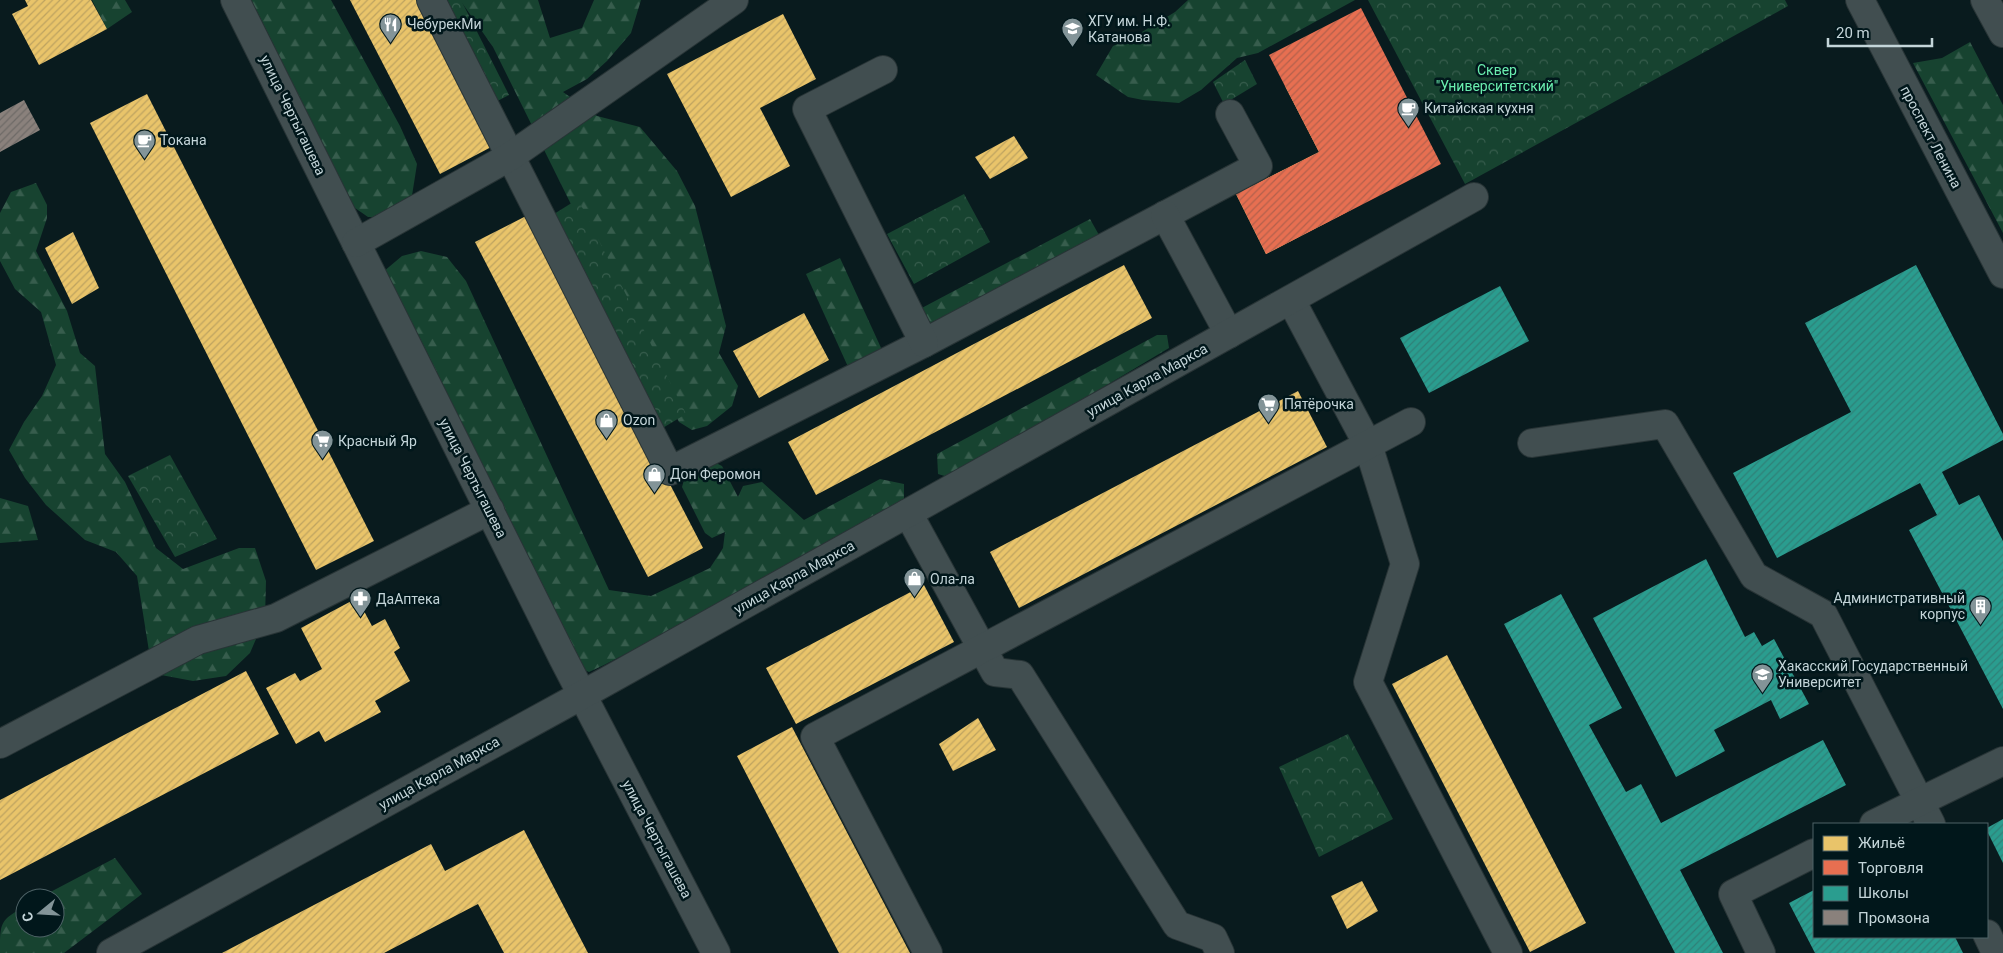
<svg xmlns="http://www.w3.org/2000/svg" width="2003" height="953" font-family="Roboto,sans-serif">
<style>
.forest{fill:url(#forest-firs)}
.park{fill:url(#park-crowns)}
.homes{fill:url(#homes-hatch)}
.shops{fill:url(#shops-hatch)}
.schools{fill:url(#schools-hatch)}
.industry{fill:url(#industry-hatch)}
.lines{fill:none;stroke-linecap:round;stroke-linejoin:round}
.minor-casing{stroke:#283436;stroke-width:30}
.minor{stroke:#414e50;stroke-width:28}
.labels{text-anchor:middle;stroke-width:5;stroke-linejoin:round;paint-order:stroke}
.poi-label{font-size:14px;fill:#c4d5d9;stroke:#01171b;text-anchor:start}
.park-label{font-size:14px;fill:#6aeeaf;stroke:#01171b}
.street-label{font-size:14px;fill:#c4d5d9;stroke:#01171b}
</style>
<defs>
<pattern id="forest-firs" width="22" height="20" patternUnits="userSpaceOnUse" patternTransform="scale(1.25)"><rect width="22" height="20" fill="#174330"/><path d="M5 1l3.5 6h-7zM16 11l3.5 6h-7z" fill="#375d4d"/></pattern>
<pattern id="park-crowns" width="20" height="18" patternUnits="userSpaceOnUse" patternTransform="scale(1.25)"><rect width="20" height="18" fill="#174330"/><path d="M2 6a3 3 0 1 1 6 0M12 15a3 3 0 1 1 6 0" fill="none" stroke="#375d4d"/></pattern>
<pattern id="homes-hatch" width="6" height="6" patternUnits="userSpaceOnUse" patternTransform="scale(1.25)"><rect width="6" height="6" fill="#e9c46a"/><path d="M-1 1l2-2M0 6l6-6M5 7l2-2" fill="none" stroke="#bea360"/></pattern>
<pattern id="shops-hatch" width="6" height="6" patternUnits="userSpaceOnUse" patternTransform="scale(1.25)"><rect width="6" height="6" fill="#e76f51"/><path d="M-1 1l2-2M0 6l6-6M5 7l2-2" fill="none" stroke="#b3614c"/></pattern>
<pattern id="schools-hatch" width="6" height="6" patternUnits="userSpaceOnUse" patternTransform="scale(1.25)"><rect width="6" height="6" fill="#2a9d8f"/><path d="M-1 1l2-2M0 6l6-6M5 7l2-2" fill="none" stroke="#2f8178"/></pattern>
<pattern id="industry-hatch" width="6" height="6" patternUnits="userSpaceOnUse" patternTransform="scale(1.25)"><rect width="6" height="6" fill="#8a817c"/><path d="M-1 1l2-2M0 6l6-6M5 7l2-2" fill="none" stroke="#6e6a67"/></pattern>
</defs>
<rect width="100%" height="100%" fill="#091b1e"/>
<g class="forest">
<path d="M92 0H125L132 12 107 29Z"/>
<path d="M247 0H331L400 126 417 164 411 202 386 217H368L355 208 337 177Z"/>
<path d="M460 0H538L550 38 582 28 594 0H641L631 33 607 61 587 79 563 92 597 116 640 127 677 171 695 206 726 326 719 353 738 386 732 406 707 426 692 430 679 422 493 47Z"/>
<path d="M1188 0H1355L1258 53 1237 58 1201 90 1179 103 1143 100 1128 97 1096 75 1113 46 1137 35 1175 12Z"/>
<path d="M1970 42 2003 105V233L1913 63 1942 58Z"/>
<path d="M36 183 47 205V218L36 251 67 311 80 353 95 366 105 454 125 482 156 548 183 569 239 548H255L266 581 265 618 250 653 226 676 193 681 161 675 152 670 137 576 116 552 85 540 46 505 25 478 9 450 24 422 42 396 56 365 41 312 15 289 0 261V213L11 192Z"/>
<path d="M1090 219 1099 235 929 326 918 310Z"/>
<path d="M421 251 447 257 466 281 609 590 651 596 710 568 723 548 725 532 712 538 705 533 682 487 684 480 716 463 722 466 738 497 743 486 762 482 804 520 880 479 904 484V504L802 563 604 665 589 672 573 665 383 272 402 256Z"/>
<path d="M840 258 882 350 849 369 806 274Z"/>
<path d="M1157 335H1167L1169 348 951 478 938 474 937 454Z"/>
<path d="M0 498 28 506 38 540 0 543Z"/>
<path d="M115 858 142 894 64 953H0C0 921 0 921 25 906V928H55V898H39Z"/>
</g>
<g class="park">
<path d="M433 0H461L509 95 488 106Z"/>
<path d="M1368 0H1785L1788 6 1465 184Z"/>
<path d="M1245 60 1257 84 1224 104 1213 82Z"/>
<path d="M964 194 990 242 914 284 887 234Z"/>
<path d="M578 199 686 414 656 432 546 219Z"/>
<path d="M170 455 217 539 175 557 128 476Z"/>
<path d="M1348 734 1393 819 1319 857 1279 767Z"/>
</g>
<g class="homes">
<path d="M25 0H91L107 29 39 65 12 14 28 6Z"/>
<path d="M350 0H421L495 145 440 174Z"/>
<path d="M783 14 816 79 760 108 790 166 731 197 667 74Z"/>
<path d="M1342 56 1387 144 1332 172 1351 210 1266 254 1236 194 1319 152 1285 86Z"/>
<path d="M147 94 374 541 316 570 90 123Z"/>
<path d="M1014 136 1028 158 990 179 975 157Z"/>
<path d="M530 214 703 548 648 577 475 242Z"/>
<path d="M73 232 99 288 72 304 45 248Z"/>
<path d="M1124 265 1152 318 816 495 788 442Z"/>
<path d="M804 313 829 360 759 398 733 351Z"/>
<path d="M1298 391 1327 447 1019 608 990 552Z"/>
<path d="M924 585 954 642 796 724 766 668Z"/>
<path d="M357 598 372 626 385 619 400 648 394 652 410 681 375 701 381 712 325 742 319 731 296 744 266 688 295 673 300 681 322 669 301 628Z"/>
<path d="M1447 655 1586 923 1530 952 1392 684Z"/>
<path d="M246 671 279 734 0 880V800Z"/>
<path d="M978 718 996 750 953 771 939 744Z"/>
<path d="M792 727 910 953H839L737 756Z"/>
<path d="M524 830 588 953H504L478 904 384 953H222L431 844 445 871Z"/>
<path d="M1362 881 1378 911 1347 929 1331 896Z"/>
</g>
<path class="shops" d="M1361 8 1441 164 1266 254 1236 194 1319 152 1269 55Z"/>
<g class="schools">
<path d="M1916 265 2003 434V440L1942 472 1959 505 1979 495 2003 541V709L1909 530 1937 515 1920 483 1777 558 1733 473 1851 412 1805 323Z"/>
<path d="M1500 286 1529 341 1429 393 1400 338Z"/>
<path d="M1706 559 1745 637 1754 632 1762 646 1774 639 1809 704 1780 719 1771 700 1714 730 1725 751 1676 777 1593 618Z"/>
<path d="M1561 594 1622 708 1589 725 1626 792 1641 784 1661 823 1823 740 1846 785 1680 870 1723 953H1675L1504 624Z"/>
<path d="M2003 819V863L1987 831V828Z"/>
<path d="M1814 890V937H1955L1963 953H1815L1789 903Z"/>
</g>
<path class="industry" d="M24 100 40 130 0 152V113Z"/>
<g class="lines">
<defs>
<g id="minor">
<path d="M235 0 563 658 716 953"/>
<path d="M431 0 670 471 924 343 1258 166 1230 114"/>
<path d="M1860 0 2003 274"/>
<path d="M1985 0 2003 33"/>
<path d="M883 70 807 109 924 343"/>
<path d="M1165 215 1229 334"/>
<path d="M356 243 511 156 734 0"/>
<path d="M1291 300 1368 445 1405 564 1368 682 1508 953"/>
<path d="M1532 443 1665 424 1754 576 1823 614 1931 824"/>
<path d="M908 513 995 672 1020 675 1177 925 1213 938 1220 953"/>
<path d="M0 744 198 640 276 618 490 510"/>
<path d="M1874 824 2003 761"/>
<path d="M1987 934 1996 953"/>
<path d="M111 953 582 695 1474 197"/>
<path d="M928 953 815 737 1411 422"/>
<path d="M1761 953 1733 894 1814 853"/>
</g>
</defs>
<use href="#minor" class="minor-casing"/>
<use href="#minor" class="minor"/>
</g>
<defs>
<symbol id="restaurant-pin" viewBox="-11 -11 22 30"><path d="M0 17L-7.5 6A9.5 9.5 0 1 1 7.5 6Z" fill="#839498" stroke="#01171b"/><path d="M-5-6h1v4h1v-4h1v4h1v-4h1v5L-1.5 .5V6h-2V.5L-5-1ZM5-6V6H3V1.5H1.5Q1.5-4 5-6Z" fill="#fff"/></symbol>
<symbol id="university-pin" viewBox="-11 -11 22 30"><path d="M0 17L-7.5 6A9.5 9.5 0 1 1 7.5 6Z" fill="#839498" stroke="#01171b"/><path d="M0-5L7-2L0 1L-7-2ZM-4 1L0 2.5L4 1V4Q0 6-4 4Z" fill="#fff"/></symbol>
<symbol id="cafe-pin" viewBox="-11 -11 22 30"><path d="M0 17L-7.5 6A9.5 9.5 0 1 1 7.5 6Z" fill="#839498" stroke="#01171b"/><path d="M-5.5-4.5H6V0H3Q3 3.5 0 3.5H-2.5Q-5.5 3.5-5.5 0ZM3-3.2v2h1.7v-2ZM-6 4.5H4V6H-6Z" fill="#fff"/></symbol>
<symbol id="supermarket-pin" viewBox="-11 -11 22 30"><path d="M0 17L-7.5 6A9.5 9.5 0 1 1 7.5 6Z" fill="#839498" stroke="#01171b"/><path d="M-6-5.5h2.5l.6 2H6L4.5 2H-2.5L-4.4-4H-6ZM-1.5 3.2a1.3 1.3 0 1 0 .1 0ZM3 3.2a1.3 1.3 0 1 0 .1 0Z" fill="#fff"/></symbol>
<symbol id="shop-pin" viewBox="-11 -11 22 30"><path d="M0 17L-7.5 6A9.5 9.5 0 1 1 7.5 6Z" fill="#839498" stroke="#01171b"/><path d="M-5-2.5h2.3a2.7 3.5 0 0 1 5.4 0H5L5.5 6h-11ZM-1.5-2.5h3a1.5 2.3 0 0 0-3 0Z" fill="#fff"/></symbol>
<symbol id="pharmacy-pin" viewBox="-11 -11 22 30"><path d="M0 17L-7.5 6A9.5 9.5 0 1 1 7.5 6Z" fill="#839498" stroke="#01171b"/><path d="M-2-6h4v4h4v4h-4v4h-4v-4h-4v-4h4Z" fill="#fff"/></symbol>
<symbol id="building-pin" viewBox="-11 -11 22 30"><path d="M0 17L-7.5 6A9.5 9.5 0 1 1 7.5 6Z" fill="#839498" stroke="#01171b"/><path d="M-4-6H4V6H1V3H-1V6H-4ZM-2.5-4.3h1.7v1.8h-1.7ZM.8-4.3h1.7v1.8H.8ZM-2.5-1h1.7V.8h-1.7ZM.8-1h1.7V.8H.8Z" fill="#fff"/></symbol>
</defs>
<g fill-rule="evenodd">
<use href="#restaurant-pin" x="378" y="12" width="25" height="34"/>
<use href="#university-pin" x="1060" y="16" width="25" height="34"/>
<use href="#cafe-pin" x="1396" y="96" width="25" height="34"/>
<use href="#cafe-pin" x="132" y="128" width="25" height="34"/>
<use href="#supermarket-pin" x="1256" y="392" width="25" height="34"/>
<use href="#shop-pin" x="594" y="408" width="25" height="34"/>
<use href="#supermarket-pin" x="310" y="428" width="25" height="34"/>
<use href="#shop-pin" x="642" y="462" width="25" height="34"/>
<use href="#shop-pin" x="902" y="566" width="25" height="34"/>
<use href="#pharmacy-pin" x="348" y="586" width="25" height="34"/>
<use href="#building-pin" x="1968" y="594" width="25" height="34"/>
<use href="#university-pin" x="1750" y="662" width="25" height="34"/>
</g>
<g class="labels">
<g class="poi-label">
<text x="1088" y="26">ХГУ им. Н.Ф.<tspan x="1088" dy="16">Катанова</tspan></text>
<text x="407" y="29">ЧебурекМи</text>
<text x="1424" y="113">Китайская кухня</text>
<text x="160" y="145">Токана</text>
<text x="1284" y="409">Пятёрочка</text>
<text x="623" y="425">Ozon</text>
<text x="338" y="446">Красный Яр</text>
<text x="670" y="479">Дон Феромон</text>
<text x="930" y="584">Ола-ла</text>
<text x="1965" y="603" text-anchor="end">Административный<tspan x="1965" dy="16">корпус</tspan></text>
<text x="376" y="604">ДаАптека</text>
<text x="1778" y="671">Хакасский Государственный<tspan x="1778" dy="16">Университет</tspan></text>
</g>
<g class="park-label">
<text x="1497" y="75">Сквер<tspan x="1497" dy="16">"Университетский"</tspan></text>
</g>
<g class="street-label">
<text transform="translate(293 115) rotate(64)" y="5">улица Чертыгашева</text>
<text transform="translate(1931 137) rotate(62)" y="5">проспект Ленина</text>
<text transform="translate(1147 380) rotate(-29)" y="5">улица Карла Маркса</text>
<text transform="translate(473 478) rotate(63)" y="5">улица Чертыгашева</text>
<text transform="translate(794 577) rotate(-29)" y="5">улица Карла Маркса</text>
<text transform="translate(439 773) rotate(-29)" y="5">улица Карла Маркса</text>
<text transform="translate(657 839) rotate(62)" y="5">улица Чертыгашева</text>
</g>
</g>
<rect x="1813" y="823" width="175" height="115" fill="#01171b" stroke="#4f6367"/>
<rect x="1823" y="836" width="25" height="15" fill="#e9c46a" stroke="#4f6367"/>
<text x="1858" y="848" font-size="15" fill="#c4d5d9">Жильё</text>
<rect x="1823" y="860" width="25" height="15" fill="#e76f51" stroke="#4f6367"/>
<text x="1858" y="873" font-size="15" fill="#c4d5d9">Торговля</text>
<rect x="1823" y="886" width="25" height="15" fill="#2a9d8f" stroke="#4f6367"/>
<text x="1858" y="898" font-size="15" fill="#c4d5d9">Школы</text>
<rect x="1823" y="910" width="25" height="15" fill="#8a817c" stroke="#4f6367"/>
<text x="1858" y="923" font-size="15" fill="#c4d5d9">Промзона</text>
<g transform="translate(40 913) rotate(252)"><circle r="24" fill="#01171b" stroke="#4f6367"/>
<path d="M0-4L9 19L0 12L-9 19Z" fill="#839498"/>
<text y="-8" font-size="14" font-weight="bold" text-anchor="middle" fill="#c4d5d9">С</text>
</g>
<path d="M1828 38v8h104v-8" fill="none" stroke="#c4d5d9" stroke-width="2.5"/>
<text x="1836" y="38" font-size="15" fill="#c4d5d9" stroke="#01171b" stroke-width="4" paint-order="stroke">20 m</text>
</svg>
